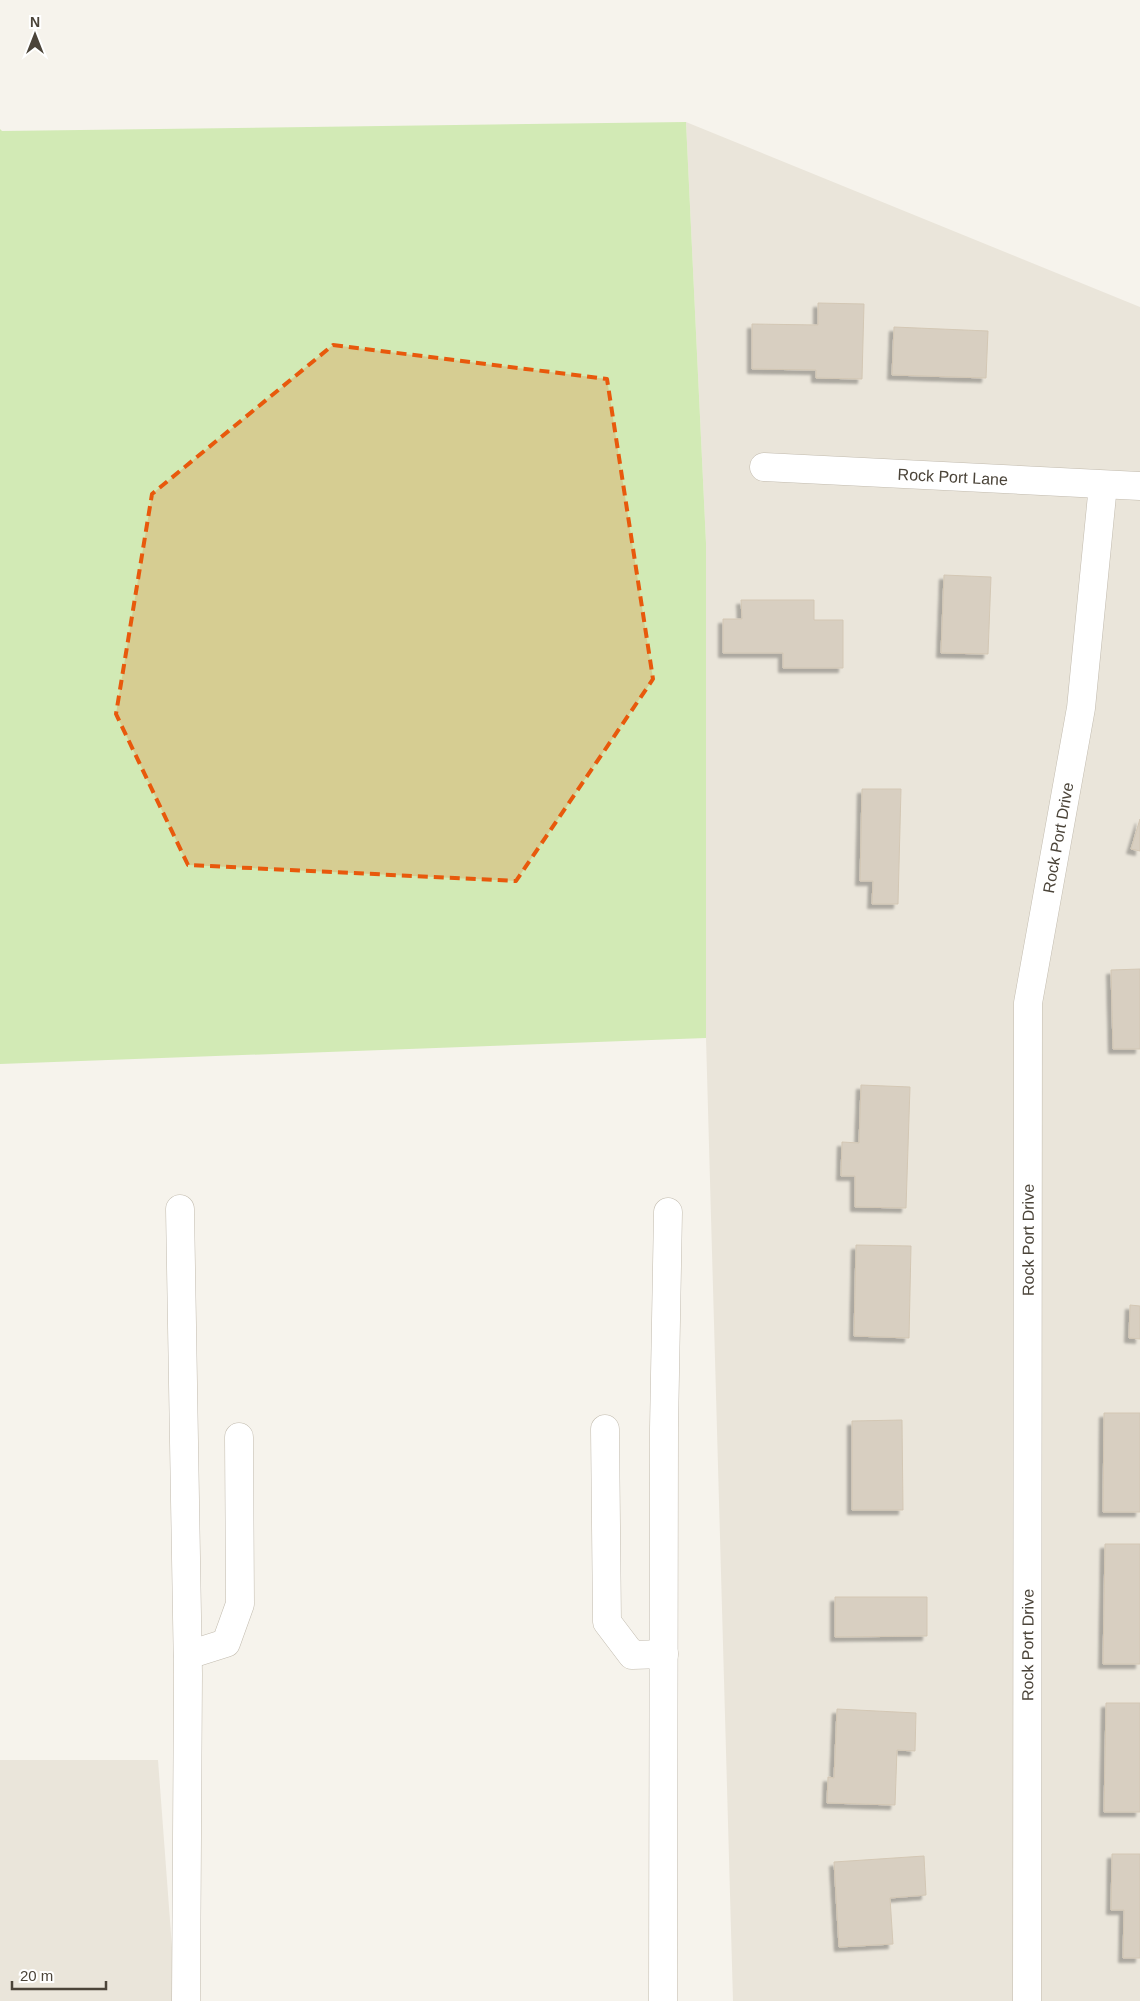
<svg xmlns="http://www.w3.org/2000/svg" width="1140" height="2001" font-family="Arial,sans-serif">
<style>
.residential{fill:#eae5da}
.green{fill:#d2eab5}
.building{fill:#d8cfc1;stroke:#d3c7b4;filter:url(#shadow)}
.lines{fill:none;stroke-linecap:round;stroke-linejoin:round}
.minor-casing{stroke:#c2bbae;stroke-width:29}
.minor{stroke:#fff;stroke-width:28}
.marked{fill:#e8590c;fill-opacity:0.2;stroke:#e8590c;stroke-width:4;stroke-dasharray:10 6;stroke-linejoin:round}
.labels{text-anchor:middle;stroke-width:4;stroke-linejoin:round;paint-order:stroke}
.street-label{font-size:16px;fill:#4b4439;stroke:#fff}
</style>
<defs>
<filter id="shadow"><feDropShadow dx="-4.5" dy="4.5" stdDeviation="1" flood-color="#0004"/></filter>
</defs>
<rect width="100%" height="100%" fill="#f6f3ec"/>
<g class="residential">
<path d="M686 122 1140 307V2001H733L706 1038V543Z"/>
<path d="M0 1760H158L176 2001H0Z"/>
</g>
<path class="green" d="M686 122 706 543V1038L0 1064V129L2 131Z"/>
<g class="building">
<path d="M818 303 864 304 862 379 816 378V370L752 369V324L818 325Z"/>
<path d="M894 327 988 331 986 378 892 375Z"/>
<path d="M944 575 991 577 988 654 941 653Z"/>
<path d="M741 600H814V620H843V668H783V653H723V619H742Z"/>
<path d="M862 789H901L898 904H872L873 881H860Z"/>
<path d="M1140 819V851L1131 849Z"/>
<path d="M1140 969V1049H1113L1111 970Z"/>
<path d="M861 1085 910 1087 906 1208 855 1207V1176H841L842 1142 859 1143Z"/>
<path d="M856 1245 911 1246 909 1338 854 1336Z"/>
<path d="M1130 1305 1140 1306V1339L1129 1338Z"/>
<path d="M1104 1413H1140V1512H1103Z"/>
<path d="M902 1420 903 1510H852V1421Z"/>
<path d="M1105 1544H1140V1664H1103Z"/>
<path d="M835 1597H927V1636L835 1637Z"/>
<path d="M1106 1703H1140V1812H1104Z"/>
<path d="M837 1709 916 1713 915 1751 897 1750 895 1805 827 1803 828 1777 834 1778Z"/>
<path d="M1112 1854H1140V1958H1123L1124 1910H1111Z"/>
<path d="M924 1856 926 1895 890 1898 893 1944 839 1947 834 1862Z"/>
</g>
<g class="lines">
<defs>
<g id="minor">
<path id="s1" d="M764 467 1140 486"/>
<path d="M180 1209 188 1674 186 2001"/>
<path d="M605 1429 607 1622 632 1655 664 1654"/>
<path d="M188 1655 226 1643 240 1604 239 1437"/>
<path d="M663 2001 664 1428 668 1212"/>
<path id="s2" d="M1027 2001 1028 1003 1081 708 1103 485"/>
</g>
</defs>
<use href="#minor" class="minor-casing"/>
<use href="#minor" class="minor"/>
</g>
<path class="marked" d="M333 345 607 379 653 679 516 881 188 865 116 714 152 494Z"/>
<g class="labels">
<g class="street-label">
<text dy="6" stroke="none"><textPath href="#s1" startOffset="189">Rock Port Lane</textPath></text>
<text dy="6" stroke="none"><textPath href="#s2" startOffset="1166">Rock Port Drive</textPath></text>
<text dy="6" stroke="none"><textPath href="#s2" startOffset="761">Rock Port Drive</textPath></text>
<text dy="6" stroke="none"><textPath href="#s2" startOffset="356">Rock Port Drive</textPath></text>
</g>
</g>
<g transform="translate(35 35)" stroke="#ffffff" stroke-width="4" paint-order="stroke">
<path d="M0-4L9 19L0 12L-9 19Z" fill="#4b4439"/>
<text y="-8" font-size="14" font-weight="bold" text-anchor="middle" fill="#4b4439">N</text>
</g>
<path d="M12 1981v8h94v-8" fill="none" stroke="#4b4439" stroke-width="2.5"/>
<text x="20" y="1981" font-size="15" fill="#4b4439" stroke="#ffffff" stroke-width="4" paint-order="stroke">20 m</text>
</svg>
